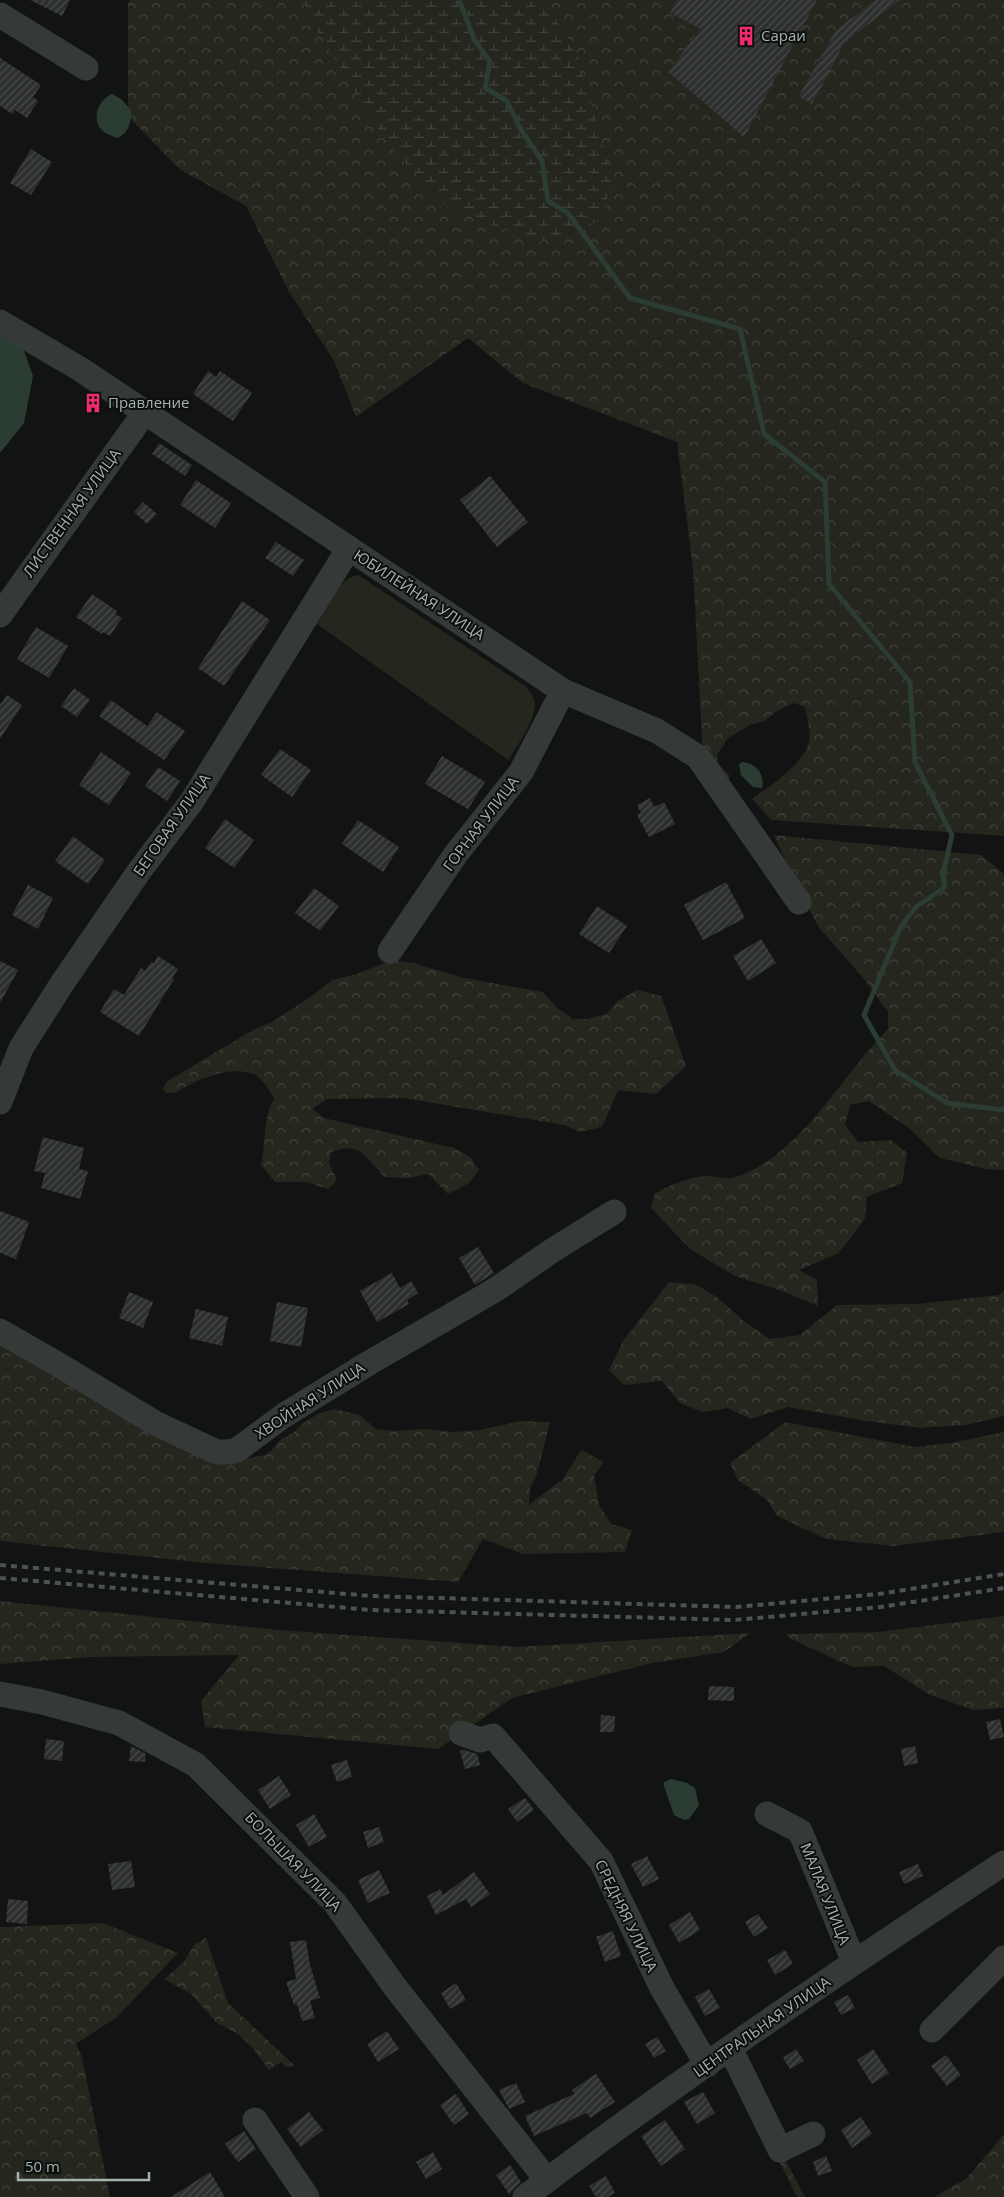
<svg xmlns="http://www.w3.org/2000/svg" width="1004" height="2197" font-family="'Open Sans',sans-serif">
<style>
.grass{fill:#25261e}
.forest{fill:url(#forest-crowns)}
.wetland{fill:url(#wetland-marsh)}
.water{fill:#2b3c33}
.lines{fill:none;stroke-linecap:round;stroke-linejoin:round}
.stream{stroke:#2b3c33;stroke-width:5}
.building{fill:url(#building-hatch)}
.minor{stroke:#353a39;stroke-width:25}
.rail{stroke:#4c5352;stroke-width:4;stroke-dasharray:6 5;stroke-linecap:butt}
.labels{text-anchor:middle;stroke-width:4;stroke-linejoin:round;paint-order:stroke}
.poi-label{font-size:15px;fill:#a3b4af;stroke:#0d0e0e;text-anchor:start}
.street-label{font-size:15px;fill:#a3b4af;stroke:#0d0e0e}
</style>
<defs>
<pattern id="forest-crowns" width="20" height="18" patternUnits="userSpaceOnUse" patternTransform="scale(1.25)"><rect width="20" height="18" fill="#25261e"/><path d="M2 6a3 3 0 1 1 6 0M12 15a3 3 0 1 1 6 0" fill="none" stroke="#42433c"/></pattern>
<pattern id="wetland-marsh" width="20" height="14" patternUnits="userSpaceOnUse" patternTransform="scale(1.25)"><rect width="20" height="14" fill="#25261e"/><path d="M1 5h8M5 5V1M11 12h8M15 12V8" fill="none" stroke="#42433c"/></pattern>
<pattern id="building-hatch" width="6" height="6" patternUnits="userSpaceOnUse" patternTransform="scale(1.25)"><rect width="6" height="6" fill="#2d2f2f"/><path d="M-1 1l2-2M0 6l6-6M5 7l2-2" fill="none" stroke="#484b4b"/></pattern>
</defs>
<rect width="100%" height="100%" fill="#121313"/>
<path class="grass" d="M358 575 525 686C529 690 534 696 535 703 536 719 517 747 508 760L317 624C327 607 337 579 358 575Z"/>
<g class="forest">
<path d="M130 0H1004V836L771 820 752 799C769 787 804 764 809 742 811 732 807 718 805 707L794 703 777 711 764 721 750 725 728 738 717 755 718 763 730 776 728 781 703 757 693 569 677 442 523 383 468 338 356 417 334 361 288 290 246 206 179 169 128 116V3Z"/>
<path d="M774 835 981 855 1004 874V1170L986 1169 940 1158 910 1129 869 1101 850 1105 845 1125 858 1142 891 1140 907 1153 902 1183 867 1197 865 1218 839 1253 799 1270 817 1280 818 1306 782 1291 735 1276 690 1249 651 1208 655 1193C671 1185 688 1177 706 1176 715 1176 727 1180 736 1177 800 1156 842 1075 888 1029V1012L862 976 820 929 798 889Z"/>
<path d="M392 960 413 963 464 978 543 992 556 1007 573 1019H586L606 1014 618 1001 637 990 661 996 686 1066 656 1094 618 1090 602 1127 580 1132 564 1125 404 1098 327 1099 312 1109 324 1118 454 1148 471 1158 479 1170 469 1183 448 1194 428 1174 407 1178 385 1177C365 1158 361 1140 331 1152L329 1163 337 1181 328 1189 306 1182H275L261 1165C265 1146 264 1114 274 1099 270 1090 261 1076 251 1073 224 1066 196 1081 174 1093H166L163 1089 166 1082 253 1030 272 1022 312 996 332 980 357 974Z"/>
<path d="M669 1282 694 1284 717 1297 745 1322 770 1339 800 1335 837 1305 917 1304 999 1295 1004 1291V1416L966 1425 920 1428 867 1421 788 1407 751 1419 728 1408 702 1412 680 1403 662 1381 624 1385 609 1370 623 1341Z"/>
<path d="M0 1341 238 1460 265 1455 272 1450 281 1439 293 1433 302 1424 318 1414 334 1409 360 1415 376 1429 393 1431 425 1429 453 1432 480 1430 520 1421 550 1422 537 1474 530 1488 529 1505 563 1479 581 1450 604 1462 594 1476 599 1505 611 1524 632 1530 625 1552 523 1554 483 1539 458 1582 205 1563 0 1541Z"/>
<path d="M785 1422 915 1447 951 1443 1004 1432V1532L894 1546 826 1539 777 1516 767 1500 738 1480 730 1463Z"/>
<path d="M0 1601 278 1630 517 1647 750 1633 724 1652 652 1663 512 1698 438 1749 205 1727 201 1701 239 1655 92 1657 0 1664Z"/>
<path d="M1004 1616V1708L973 1710 930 1695 884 1666 852 1667 791 1639 786 1634 878 1632Z"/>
<path d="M103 1923 178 1953 117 2017 76 2044 82 2057 110 2197H0V1927Z"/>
<path d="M206 1938 228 2003 295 2066 286 2067 281 2062 269 2070 252 2047 238 2034 217 2023 191 1994 164 1979 183 1963 195 1944Z"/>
<path d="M1004 2134V2197H934L967 2178Z"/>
<path d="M781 2152 805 2197H797L776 2155Z"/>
</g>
<path class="wetland" d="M303 0H544L577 54 612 177 602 216 582 232 537 242 448 208 389 146 321 37Z"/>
<g class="water">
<path d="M112 94 121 99 131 110C131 123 129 132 118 138 113 136 107 135 103 131 90 120 99 99 112 94Z"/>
<path d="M0 332 22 345 33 376 24 423 0 453Z"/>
<path d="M742 762C756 763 765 774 762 788L753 787 741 775 739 765Z"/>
<path d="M671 1779 687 1783 695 1788 699 1805 689 1819 684 1820 674 1815 664 1786V1782Z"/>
</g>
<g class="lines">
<path class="stream" d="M459 0 474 39 490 62 485 88 507 101 520 128 542 161 548 201 568 213 630 298 740 329 764 434 825 482 829 584 910 682 915 762 952 835 943 874 945 887 916 907 901 926 864 1015 895 1070 947 1103 1004 1110"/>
</g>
<g class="building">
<path d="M30 0H70L62 16Z"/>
<path d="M677 0H817L744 137 668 72 701 29 670 13Z"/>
<path d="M876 0H900L845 42 812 104 799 96 836 30Z"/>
<path d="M0 58 41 85 33 97 38 101 27 118 15 110 12 114 0 106Z"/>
<path d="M31 149 52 162 31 195 10 183Z"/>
<path d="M208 371 216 377 220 371 252 393 233 421 193 394Z"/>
<path d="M159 443 192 465 185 476 152 454Z"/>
<path d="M490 476 528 522 497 547 460 500Z"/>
<path d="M196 480 231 503 215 528 180 505Z"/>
<path d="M143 502 157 514 147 524 134 512Z"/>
<path d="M276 542 304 560 293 576 265 558Z"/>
<path d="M92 594 117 611 115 614 122 618 110 636 103 632 102 634 76 617Z"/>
<path d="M242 601 270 620 224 686 198 668Z"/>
<path d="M36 627 68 646 49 678 17 659Z"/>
<path d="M74 688 90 700 77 717 61 706Z"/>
<path d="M7 695 22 705 0 739V705Z"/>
<path d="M111 700 147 726 157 712 185 731 164 760 99 716Z"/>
<path d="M280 749 311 770 292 797 261 775Z"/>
<path d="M101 752 131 773 109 805 79 785Z"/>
<path d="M442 756 485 782 468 809 425 784Z"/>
<path d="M158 767 180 781 167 801 145 786Z"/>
<path d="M650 798 654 807 664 802 675 824 649 837 637 815 641 813 637 805Z"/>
<path d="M225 819 254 840 234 868 205 848Z"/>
<path d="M358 820 399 847 383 872 342 844Z"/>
<path d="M73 836 105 860 88 884 55 861Z"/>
<path d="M726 882 745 918 703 940 684 905Z"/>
<path d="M28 885 53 898 38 929 12 915Z"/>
<path d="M314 888 339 906 320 931 295 913Z"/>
<path d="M597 906 627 926 609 953 579 934Z"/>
<path d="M761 939 776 963 748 981 733 956Z"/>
<path d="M158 956 178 969 172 978 174 979 139 1036 100 1012 114 989 124 995 141 968 145 971 151 962 154 963Z"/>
<path d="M0 961 18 970 0 1003Z"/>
<path d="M43 1137 84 1148 79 1169 88 1171 80 1199 41 1188 45 1173 34 1171Z"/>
<path d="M0 1211 29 1222 16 1259 0 1253Z"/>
<path d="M478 1247 494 1273 475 1285 459 1258Z"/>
<path d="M392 1273 400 1288 411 1281 418 1293 407 1300 409 1304 377 1322 360 1291Z"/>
<path d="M129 1292 153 1302 143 1328 119 1318Z"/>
<path d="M277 1302 308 1308 301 1347 270 1341Z"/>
<path d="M196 1309 228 1317 222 1346 189 1338Z"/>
<path d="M709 1686 734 1687V1701L708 1700Z"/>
<path d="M601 1715 615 1716 614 1732H600Z"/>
<path d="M1000 1719 1004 1737 990 1740 986 1722Z"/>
<path d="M46 1739 64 1741 62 1761 44 1759Z"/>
<path d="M131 1746 146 1754 145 1762 129 1761Z"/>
<path d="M915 1746 918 1763 904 1766 901 1749Z"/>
<path d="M464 1750 477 1754 480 1765 465 1769 460 1751Z"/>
<path d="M347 1760 352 1777 337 1782 331 1765Z"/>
<path d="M279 1776 291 1795 270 1809 258 1790Z"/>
<path d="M525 1798 534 1810 517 1822 508 1809Z"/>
<path d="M314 1814 327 1837 309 1847 296 1825Z"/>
<path d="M379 1827 384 1842 368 1848 363 1832Z"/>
<path d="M647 1856 659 1879 643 1887 631 1864Z"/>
<path d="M131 1861 135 1887 112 1890 108 1864Z"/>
<path d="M918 1864 923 1876 904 1884 899 1872Z"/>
<path d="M379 1870 390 1893 368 1903 358 1880Z"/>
<path d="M474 1872 490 1894 471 1907 466 1899 436 1915 427 1896 440 1889 443 1895Z"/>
<path d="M8 1899 28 1901 27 1924 6 1922Z"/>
<path d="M690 1912 700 1930 679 1943 669 1925Z"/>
<path d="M758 1914 768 1928 754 1937 745 1922Z"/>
<path d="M613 1931 621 1956 605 1962 596 1937Z"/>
<path d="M306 1940 310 1965 320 1998 310 2001 315 2018 302 2021 297 2004 294 2005 286 1982 296 1979 290 1942Z"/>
<path d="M785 1950 793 1964 775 1975 767 1960Z"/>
<path d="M456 1983 466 2000 450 2009 441 1993Z"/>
<path d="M709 1989 720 2008 705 2016 695 1997Z"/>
<path d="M848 1995 855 2008 841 2015 834 2002Z"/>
<path d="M387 2031 399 2049 378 2062 367 2044Z"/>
<path d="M657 2037 666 2051 654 2058 645 2044Z"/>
<path d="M796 2049 804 2061 790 2069 783 2058Z"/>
<path d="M873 2049 889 2073 872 2084 857 2060Z"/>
<path d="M946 2055 961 2075 947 2086 931 2066Z"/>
<path d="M596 2074 615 2102 590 2118 587 2113 534 2136 525 2116 574 2094 572 2090Z"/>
<path d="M516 2083 525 2102 509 2109 499 2090Z"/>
<path d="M703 2092 715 2113 697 2124 684 2102Z"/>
<path d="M456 2094 469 2114 454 2125 440 2105Z"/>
<path d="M309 2112 323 2130 301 2147 287 2129Z"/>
<path d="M861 2117 872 2134 852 2148 841 2130Z"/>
<path d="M665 2120 685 2149 661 2166 641 2136Z"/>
<path d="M244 2131 256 2149 238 2162 225 2144Z"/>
<path d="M433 2152 442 2169 426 2179 416 2162Z"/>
<path d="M826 2156 832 2171 818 2176 813 2162Z"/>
<path d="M510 2165 521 2182 509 2194 496 2175Z"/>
<path d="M210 2172 225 2197H171Z"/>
<path d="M606 2176 615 2193 608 2197H596L589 2186Z"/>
</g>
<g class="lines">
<g class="minor">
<path d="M0 15 86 68"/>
<path d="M0 322 80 369 563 691 657 731 698 757 799 902"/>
<path d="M0 615 145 412"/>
<path d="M390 951 456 854 521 772 563 691"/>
<path d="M0 1102 21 1048 63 982 140 870 192 801 349 548"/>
<path d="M0 1331 54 1362 155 1423 217 1452H229L237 1450 283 1416 369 1363 495 1290 553 1250 614 1212"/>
<path d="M0 1694 42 1702 119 1723 196 1765 335 1903 395 1987 547 2180"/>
<path d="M461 1733 480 1740 493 1736 601 1861 662 1988 707 2065"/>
<path d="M767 1814 800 1831 854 1962"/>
<path d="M932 2030 1004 1958"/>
<path d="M730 2048 780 2150 813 2134"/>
<path d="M255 2120 307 2197"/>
<path d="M525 2197C680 2079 841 1970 1004 1863"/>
</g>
<g class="rail">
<path d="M0 1565 371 1596 736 1607 879 1594 1004 1574"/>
<path d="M0 1578 371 1610 734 1620 880 1607 1004 1588"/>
</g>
</g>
<defs>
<symbol id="building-bare" viewBox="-9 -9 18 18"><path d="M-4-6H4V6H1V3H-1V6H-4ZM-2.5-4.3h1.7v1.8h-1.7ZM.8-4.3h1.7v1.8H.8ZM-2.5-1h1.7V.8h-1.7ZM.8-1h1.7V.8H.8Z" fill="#f02d6c" stroke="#0d0e0e" stroke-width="2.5" paint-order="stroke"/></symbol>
</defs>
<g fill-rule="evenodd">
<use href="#building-bare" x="732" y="22" width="28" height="28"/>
<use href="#building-bare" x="79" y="389" width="28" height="28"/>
</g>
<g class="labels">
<g class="poi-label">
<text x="761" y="41">Сараи</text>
<text x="108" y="408">Правление</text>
</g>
<g class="street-label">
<text transform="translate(72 513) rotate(-54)" y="5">ЛИСТВЕННАЯ УЛИЦА</text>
<text transform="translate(419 595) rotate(33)" y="5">ЮБИЛЕЙНАЯ УЛИЦА</text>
<text transform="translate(481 824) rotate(-53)" y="5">ГОРНАЯ УЛИЦА</text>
<text transform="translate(172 825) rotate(-55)" y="5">БЕГОВАЯ УЛИЦА</text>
<text transform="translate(310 1401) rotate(-33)" y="5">ХВОЙНАЯ УЛИЦА</text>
<text transform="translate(293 1862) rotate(46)" y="5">БОЛЬШАЯ УЛИЦА</text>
<text transform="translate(825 1894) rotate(68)" y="5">МАЛАЯ УЛИЦА</text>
<text transform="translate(626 1916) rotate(64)" y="5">СРЕДНЯЯ УЛИЦА</text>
<text transform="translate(762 2027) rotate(-35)" y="5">ЦЕНТРАЛЬНАЯ УЛИЦА</text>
</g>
</g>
<path d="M18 2172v8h131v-8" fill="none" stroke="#a3b4af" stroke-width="2.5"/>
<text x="25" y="2172" font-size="15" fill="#a3b4af" stroke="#0d0e0e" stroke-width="4" paint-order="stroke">50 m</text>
</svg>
